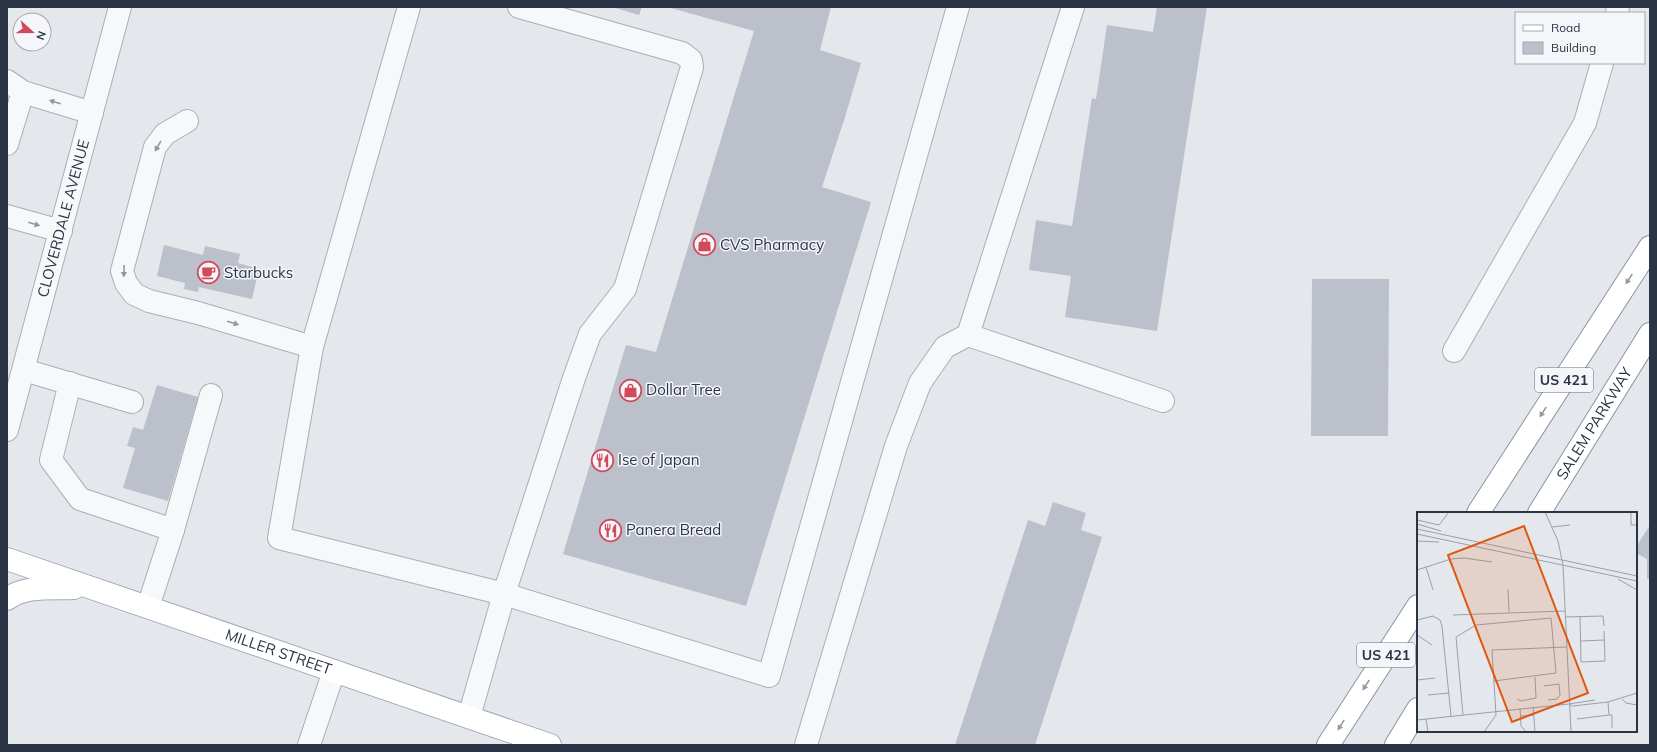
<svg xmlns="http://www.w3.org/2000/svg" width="1657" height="752" font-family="Mulish,sans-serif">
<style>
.building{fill:#bbc0ca}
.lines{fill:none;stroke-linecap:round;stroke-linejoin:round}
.minor-casing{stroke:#a9aeb7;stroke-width:24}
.major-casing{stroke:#a3abb8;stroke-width:24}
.highway-casing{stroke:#8b94a3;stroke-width:24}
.minor{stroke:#f7f8fa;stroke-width:22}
.major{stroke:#fff;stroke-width:22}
.highway{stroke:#fff;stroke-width:22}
.oneway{fill:#9196a0}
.oneway2{fill:#959aa2}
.labels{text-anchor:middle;stroke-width:3;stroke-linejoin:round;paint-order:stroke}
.shield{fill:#f4f6f9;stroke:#676e7b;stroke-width:1}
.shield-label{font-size:14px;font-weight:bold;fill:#2b3445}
.street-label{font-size:15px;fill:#2b3445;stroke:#f4f6f9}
.poi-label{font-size:15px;fill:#2b3445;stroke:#f4f6f9;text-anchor:start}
.inset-road{fill:none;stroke:#9a9fa9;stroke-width:1}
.view{fill:#df570f;fill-opacity:0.15;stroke:#df570f;stroke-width:2}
.inset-edge{fill:none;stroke:#2b3445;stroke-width:2}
</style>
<rect width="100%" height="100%" fill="#e4e7ec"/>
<g class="building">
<path d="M612 7H642L639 15Z"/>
<path d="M667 7H831L820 50 861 63 845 117 822 187 871 202 746 606 563 554 626 345 656 352 754 31Z"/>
<path d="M1157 7H1207L1157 331 1065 317 1071 276 1029 270 1036 220 1072 226 1092 98 1096 99 1107 25 1153 32Z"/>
<path d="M164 245 203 255 205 246 240 254 238 263 259 269 252 299 199 287 198 292 184 289 185 283 157 276Z"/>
<path d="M1312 279H1389L1388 436H1311Z"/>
<path d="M157 385 198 397 168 501 123 488 135 448 127 446 133 427 143 430Z"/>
<path d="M1053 502 1086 513 1081 530 1102 537 1035 745H955L1028 520 1045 526Z"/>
<path d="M1650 525V579H1647V559L1636 553V547Z"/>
</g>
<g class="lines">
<defs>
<g id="minor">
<path d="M409 7 312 347 279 538 504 594 769 676 958 7"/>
<path d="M1617 13 1618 7"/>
<path d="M7 81 23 92 92 113"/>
<path d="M187 121 165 134 155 147 122 271 126 283 134 294 149 301 198 313 312 347"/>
<path d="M7 144 23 92"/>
<path d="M7 216 61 231"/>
<path d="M968 335 1163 401"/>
<path d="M1454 351 1585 123 1602 63"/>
<path d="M24 370 132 402"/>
<path d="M70 383 51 460 80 499 173 530 211 395"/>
<path id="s1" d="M7 430 120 7"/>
<path d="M148 607 173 530"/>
<path d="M469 717 504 594 574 378 590 334 625 289 692 67 691 60 682 53 519 7"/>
<path d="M309 745 334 671"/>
<path d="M806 745 896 446 920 383 945 347 968 335 1073 7"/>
</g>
<g id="major">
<path id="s2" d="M7 559 550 745"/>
<path d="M7 599C26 585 52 589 74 588"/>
</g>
<g id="highway">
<path d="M1478 513 1650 247"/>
<path id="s3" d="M1539 513 1650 334"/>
<path d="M1328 745 1418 606"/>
<path d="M1396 745 1418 709"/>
</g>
</defs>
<use href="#minor" class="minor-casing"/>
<use href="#major" class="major-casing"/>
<use href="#highway" class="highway-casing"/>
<use href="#minor" class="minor"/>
<use href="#major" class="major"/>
<use href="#highway" class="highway"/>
</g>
<defs><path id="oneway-solid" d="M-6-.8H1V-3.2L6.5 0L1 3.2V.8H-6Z"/></defs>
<g class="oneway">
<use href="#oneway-solid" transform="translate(55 102) rotate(-163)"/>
<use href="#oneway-solid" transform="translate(158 146) rotate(120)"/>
<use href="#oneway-solid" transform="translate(34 224) rotate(16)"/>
<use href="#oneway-solid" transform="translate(124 271) rotate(92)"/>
<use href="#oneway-solid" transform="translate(233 323) rotate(17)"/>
</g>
<g class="oneway2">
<use href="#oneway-solid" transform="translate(1629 279) rotate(123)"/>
<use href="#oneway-solid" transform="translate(1543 412) rotate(123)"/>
<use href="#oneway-solid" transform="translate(1366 685) rotate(123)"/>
<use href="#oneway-solid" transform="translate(1341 725) rotate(122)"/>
</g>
<defs>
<symbol id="shop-ring" viewBox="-11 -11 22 22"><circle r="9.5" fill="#f4f6f9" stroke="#d1495b" stroke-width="1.5"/><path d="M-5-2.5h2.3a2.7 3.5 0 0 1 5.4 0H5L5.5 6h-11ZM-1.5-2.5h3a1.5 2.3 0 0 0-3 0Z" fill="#d1495b"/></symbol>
<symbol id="cafe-ring" viewBox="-11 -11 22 22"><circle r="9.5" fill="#f4f6f9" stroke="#d1495b" stroke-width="1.5"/><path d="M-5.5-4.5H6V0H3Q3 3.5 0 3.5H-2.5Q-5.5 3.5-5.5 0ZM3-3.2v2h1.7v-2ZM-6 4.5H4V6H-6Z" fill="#d1495b"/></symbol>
<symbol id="restaurant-ring" viewBox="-11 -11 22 22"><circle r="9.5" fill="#f4f6f9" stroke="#d1495b" stroke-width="1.5"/><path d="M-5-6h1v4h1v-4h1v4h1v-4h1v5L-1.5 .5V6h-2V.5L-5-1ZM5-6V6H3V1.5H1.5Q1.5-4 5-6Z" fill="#d1495b"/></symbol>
</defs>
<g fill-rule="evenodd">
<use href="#shop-ring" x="692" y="232" width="25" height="25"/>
<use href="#cafe-ring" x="196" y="260" width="25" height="25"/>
<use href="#shop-ring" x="618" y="378" width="25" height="25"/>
<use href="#restaurant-ring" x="590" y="448" width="25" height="25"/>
<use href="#restaurant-ring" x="598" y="518" width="25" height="25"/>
</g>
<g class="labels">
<g class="shield">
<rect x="1535" y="368" width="58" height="24" rx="3"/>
<rect x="1357" y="643" width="58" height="24" rx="3"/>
</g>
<g class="shield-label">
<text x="1564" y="385">US 421</text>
<text x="1386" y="660">US 421</text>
</g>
<g class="street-label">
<text dy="5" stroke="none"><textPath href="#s1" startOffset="219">CLOVERDALE AVENUE</textPath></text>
<text dy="5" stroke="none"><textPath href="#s3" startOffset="105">SALEM PARKWAY</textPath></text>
<text dy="5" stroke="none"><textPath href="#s2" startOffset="287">MILLER STREET</textPath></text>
</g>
<g class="poi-label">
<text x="720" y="250">CVS Pharmacy</text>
<text x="224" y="278">Starbucks</text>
<text x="646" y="395">Dollar Tree</text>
<text x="618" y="465">Ise of Japan</text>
<text x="626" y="535">Panera Bread</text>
</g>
</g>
<g transform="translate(1417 512)">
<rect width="220" height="220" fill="#e4e7ec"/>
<path class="inset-road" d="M128 0 141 29 146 53 154 220M214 0V13H220M0 8 22 13 32 0M0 12 24 19M135 15 153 13M0 17 220 64M0 22 220 69M0 29 22 30M9 55 16 78M0 58 34 47 47 46 75 50M201 67 220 78M91 77 92 100M36 103 148 99M163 104 164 150 188 149 187 119M148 105 186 104 187 114M0 108 16 104 23 108 25 114 34 204M0 123 15 133M164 129 187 128M0 168 18 166M127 174 142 172 143 183 140 187 131 188M11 183 32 181M100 187 104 189 119 186 118 165M205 187 209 191 220 193M191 190 192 203H195V216M152 192 156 194 191 190 220 181M152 192 178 188M116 195 118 220M103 196 104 214 109 220M46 203 39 125 59 113 134 106 139 161 77 169M104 204 117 203M9 207 11 220M160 207 192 203M0 208 152 192M67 220 79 203 75 138 150 135"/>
<path class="view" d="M107 14 171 181 95 210 31 43Z"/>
<rect width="220" height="220" class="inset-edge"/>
</g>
<rect width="1657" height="752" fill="none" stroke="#2b3445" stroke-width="16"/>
<rect x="1515" y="12" width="130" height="52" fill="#f4f6f9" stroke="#a4a8b1"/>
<rect x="1523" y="25" width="20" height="6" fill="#ffffff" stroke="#a4a8b1"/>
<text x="1551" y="32" font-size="12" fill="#2b3445">Road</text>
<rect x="1523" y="42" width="20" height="12" fill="#bbc0ca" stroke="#a4a8b1"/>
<text x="1551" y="52" font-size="12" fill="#2b3445">Building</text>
<g transform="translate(32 32) rotate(111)"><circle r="19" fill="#f4f6f9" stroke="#a4a8b1"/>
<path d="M0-3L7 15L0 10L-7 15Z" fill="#d1495b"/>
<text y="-6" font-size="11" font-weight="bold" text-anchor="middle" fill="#2b3445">N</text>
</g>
</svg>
